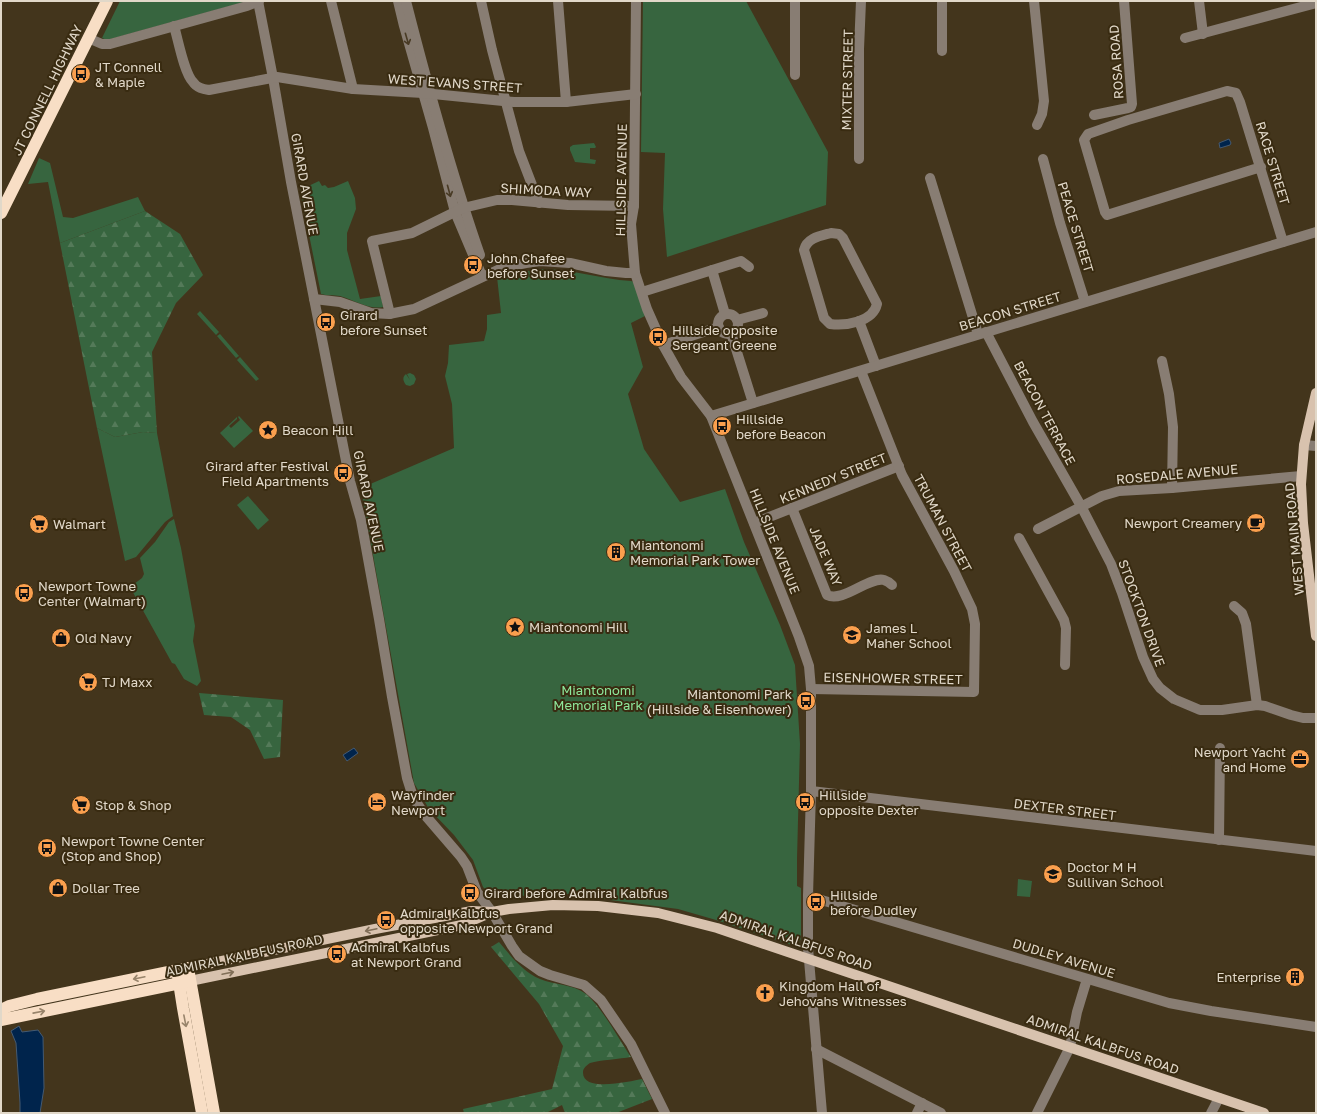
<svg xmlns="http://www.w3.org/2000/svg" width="1317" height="1114" viewBox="0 0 1317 1114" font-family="'Golos Text',sans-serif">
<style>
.green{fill:#37653f}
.forest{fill:url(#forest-firs)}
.water{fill:#00244c;stroke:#445a72}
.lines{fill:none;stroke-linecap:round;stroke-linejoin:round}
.minor{stroke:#887d73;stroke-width:10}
.major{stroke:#d8c2ae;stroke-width:10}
.highway{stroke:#f8dec5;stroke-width:12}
.oneway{stroke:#493b25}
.oneway2{stroke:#816f58}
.oneway3{stroke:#98846b}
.labels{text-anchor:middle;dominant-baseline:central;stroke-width:4;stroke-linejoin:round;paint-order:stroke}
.street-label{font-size:13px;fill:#e1d8c9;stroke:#392b11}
.poi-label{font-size:13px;fill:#e1d8c9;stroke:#392b11;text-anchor:start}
.park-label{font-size:13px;fill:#8ee89c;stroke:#392b11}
</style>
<defs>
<pattern id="forest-firs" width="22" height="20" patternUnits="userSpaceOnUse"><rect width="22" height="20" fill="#37653f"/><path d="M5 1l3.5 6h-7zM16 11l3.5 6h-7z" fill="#547a59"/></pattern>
</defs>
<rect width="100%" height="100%" fill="#43351c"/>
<g class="green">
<polygon points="120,1 248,1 107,40 102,38"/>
<polygon points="643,1 746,1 828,152 826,205 667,257 663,209 665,153 641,152"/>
<polygon points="594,143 596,147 595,148 590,148 590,159 596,160 595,164 575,162 570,150 570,147 573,145"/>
<polygon points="39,158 50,163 63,217 73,218 138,197 145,211 60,243 48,182 28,184"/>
<path d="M319,181l3,5 3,-1 3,3 6,-1 14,-6 7,17 1,11 -9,24v17l13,49 21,-3 2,11c-14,3 -29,-7 -43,-11 -6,-1 -13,0 -19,-2l-21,-104z"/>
<path d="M541,269c31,0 59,10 90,12l3,1 11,34 -14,7 12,44 -15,27 16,55 36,53 45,-13 19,53 36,83 15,40 5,79 -3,115v27l4,2v51l-3,4 -6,2 -76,-25 -38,-11 -68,-9 -24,-6h-35l-48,3 -11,-1 -9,-9 -10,-27 -19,-25 -25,-26 -15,-26 -53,-295 93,-40 -2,-44 -7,-28 3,-13 1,-18 35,-4 3,-12v-14l14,-2 -4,-36 12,-3z"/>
<polygon points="200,311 219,332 216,335 197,314"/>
<polygon points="220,334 239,356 236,358 217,336"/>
<polygon points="240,357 259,379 256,381 237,360"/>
<path d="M410,373l4,2 2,4 -2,5 -4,2 -4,-1c-3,-4 -4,-8 0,-11l4,6 -3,-6z"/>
<polygon points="239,416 253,431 234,448 220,433 237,417 237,419 229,426 231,428 240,420 238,417"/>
<polygon points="97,428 115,437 143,432 157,433 173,516 165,522 136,557 125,561"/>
<polygon points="248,496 269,520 258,530 237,505"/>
<polygon points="174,519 181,548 195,626 193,641 201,681 197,686 184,679 175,664 172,663 130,587 142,578 144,574 140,558 155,542 169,522"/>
<polygon points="1018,879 1032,881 1030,897 1017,896"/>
</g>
<g class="forest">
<polygon points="145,211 180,234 203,275 176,303 152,352 157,433 143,432 115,437 97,428 60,243"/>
<polygon points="199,693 283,700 280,757 264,759 250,730 231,717 204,715"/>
<path d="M499,942c12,14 23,29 41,37 14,6 33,5 46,15 17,15 32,44 45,63 -11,2 -31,3 -41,6 -3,2 -7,5 -7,9 -1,21 48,9 59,7l10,20 -36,14h-51l-3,-8 -16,8h-82l-1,-4 89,-20 11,-43 -24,-42 -48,-57z"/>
</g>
<g class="water">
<polygon points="1229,139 1231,143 1230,145 1220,148 1219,143"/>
<polygon points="354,748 358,753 347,761 343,755"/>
<polygon points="19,1026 22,1032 38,1030 43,1037 44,1088 40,1113 20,1113 20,1103 16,1043 11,1031"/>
</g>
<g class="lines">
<g class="minor">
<polyline points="258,1 273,78 291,182 350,481 361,520 379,619 392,697 407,778 413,797 424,814 461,857 467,866 477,892 492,912 512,946 519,956 540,971 550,975 584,985 601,1000 631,1044 665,1113"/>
<polyline points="331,1 353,89"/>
<polyline points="398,1 404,26 433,128 455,212 482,276"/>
<path d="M406,1c22,86 45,171 74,254"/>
<polyline points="481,1 492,50 519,151 539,203"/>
<polyline points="558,1 566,102"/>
<polyline points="636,1 634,206 631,224 635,273 647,309 663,345 681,377 711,416 799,637 809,666 811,689 811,791 808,896 808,948 822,1113"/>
<polyline points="795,1 795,75"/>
<polyline points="942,1 942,51"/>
<polyline points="1034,1 1044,101 1042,114 1037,125"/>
<polyline points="1199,1 1203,34"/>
<path d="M174,26c4,13 10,47 19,56 4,6 10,7 16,8l68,-13 76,12 70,4 91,9h52l70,-8"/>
<polyline points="88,38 102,44 110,44 247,6 259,1"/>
<polyline points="1185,38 1316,3"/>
<polyline points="1094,115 1128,108 1131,107 1132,104 1124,1"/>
<polyline points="859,159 859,49 861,1"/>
<polyline points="1043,159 1060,223 1085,302"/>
<polyline points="1261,167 1107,215 1105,212 1084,140 1088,134 1128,120 1227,91 1236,93 1240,102 1283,242"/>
<polyline points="930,178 978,334"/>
<path d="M831,233l8,1 4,4 34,66c-4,18 -31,22 -47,20l-6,-6 -20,-68c3,-12 16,-14 27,-17z"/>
<polyline points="712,270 725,314"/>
<polyline points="642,292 741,261 749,267"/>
<polyline points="314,299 340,302 371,313 389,314 414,309 502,268 526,263 540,261 570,263 606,271 626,273 635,273"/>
<polyline points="390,314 372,241 412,233 463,208 497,200 512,200 568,205 634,206"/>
<circle cx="728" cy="324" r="10"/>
<polyline points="737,320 763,313"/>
<polyline points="859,321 876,366"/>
<polyline points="986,332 1033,422 1081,506 1111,564 1122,593 1143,657 1153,679 1160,688 1174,699 1200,710 1222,710 1257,705 1265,706 1291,715 1303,718 1316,718"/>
<polyline points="731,333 753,403"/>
<polyline points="663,345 719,327"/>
<polyline points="1162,361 1169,394 1173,427 1172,488"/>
<polyline points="711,416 1316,232"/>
<polyline points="1304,445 1316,446"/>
<path d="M792,508l35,87c16,8 42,-19 57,-15 3,1 6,3 8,5"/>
<polyline points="754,523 899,466"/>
<polyline points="1038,529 1102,496 1119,491 1172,488 1301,476"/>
<polyline points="1019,538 1064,620 1066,628 1065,665"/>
<polyline points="1234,606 1242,613 1246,624 1257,705"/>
<polyline points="811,689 974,692 975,624 972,609 954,571 902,475 861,371"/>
<polyline points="811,791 1316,851"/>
<polyline points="1219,840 1220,748"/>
<polyline points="808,896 1169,1003 1211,1011 1316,1027"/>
<polyline points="816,1049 941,1113"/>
<polyline points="917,1113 922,1103"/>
<polyline points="1037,1113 1070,1047 1077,1012 1087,979"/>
<polyline points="1211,1113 1219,1098"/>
</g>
<g class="major">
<polyline points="1316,393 1304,445 1301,484 1303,523 1316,636"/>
<polyline points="188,968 375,929 472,911 492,912 509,909 553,905 598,906 658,913 717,928 1264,1113"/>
<polyline points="190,981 462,925 490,913"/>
</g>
<g class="highway">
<polyline points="1,213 107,1"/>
<polyline points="178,976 183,1008 202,1113"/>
<polyline points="1,1010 9,1006 37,999 188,968 214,1113"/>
<polyline points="1,1020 190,981"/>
</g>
</g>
<defs><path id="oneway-shaft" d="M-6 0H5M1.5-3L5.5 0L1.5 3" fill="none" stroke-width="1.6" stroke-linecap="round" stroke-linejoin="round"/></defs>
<g class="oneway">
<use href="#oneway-shaft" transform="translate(407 39) rotate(74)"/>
<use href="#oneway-shaft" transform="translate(449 191) rotate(75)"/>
</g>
<g class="oneway2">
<use href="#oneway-shaft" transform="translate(371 930) rotate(168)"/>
<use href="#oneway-shaft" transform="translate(228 973) rotate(-12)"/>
</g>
<g class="oneway3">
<use href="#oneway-shaft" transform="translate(139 978) rotate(168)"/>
<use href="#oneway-shaft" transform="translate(39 1012) rotate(-11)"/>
<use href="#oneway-shaft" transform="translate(185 1021) rotate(79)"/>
</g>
<defs>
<g id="bus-disc" transform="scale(1)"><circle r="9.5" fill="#fa9f4e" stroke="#392b11"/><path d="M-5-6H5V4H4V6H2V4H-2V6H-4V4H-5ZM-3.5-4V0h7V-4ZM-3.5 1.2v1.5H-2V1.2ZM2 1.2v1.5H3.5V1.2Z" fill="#111"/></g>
<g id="sight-disc" transform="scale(1)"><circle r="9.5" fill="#fa9f4e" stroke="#392b11"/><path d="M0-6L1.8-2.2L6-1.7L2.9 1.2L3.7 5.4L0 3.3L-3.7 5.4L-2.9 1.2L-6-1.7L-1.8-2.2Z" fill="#111"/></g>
<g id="cafe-disc" transform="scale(1)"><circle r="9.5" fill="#fa9f4e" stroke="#392b11"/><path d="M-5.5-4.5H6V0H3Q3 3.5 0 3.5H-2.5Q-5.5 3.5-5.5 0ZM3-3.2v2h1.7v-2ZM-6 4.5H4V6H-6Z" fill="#111"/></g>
<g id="supermarket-disc" transform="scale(1)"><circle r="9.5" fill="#fa9f4e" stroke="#392b11"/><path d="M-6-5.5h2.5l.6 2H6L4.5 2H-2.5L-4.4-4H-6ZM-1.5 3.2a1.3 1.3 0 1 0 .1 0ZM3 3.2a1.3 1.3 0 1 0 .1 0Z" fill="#111"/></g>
<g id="building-disc" transform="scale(1)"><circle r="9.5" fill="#fa9f4e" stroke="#392b11"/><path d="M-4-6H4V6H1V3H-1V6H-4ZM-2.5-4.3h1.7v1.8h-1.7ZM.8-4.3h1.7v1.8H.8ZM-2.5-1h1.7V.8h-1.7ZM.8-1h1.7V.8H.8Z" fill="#111"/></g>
<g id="school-disc" transform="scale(1)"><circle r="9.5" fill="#fa9f4e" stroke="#392b11"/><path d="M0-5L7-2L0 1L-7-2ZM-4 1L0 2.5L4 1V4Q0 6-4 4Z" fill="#111"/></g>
<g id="shop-disc" transform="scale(1)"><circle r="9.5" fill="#fa9f4e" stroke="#392b11"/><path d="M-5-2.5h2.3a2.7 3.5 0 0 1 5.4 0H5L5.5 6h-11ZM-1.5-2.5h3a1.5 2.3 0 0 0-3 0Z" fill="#111"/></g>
<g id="office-disc" transform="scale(1)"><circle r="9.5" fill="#fa9f4e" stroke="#392b11"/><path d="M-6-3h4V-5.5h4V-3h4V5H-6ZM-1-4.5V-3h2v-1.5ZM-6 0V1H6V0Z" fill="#111"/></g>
<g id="hotel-disc" transform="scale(1)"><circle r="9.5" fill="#fa9f4e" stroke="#392b11"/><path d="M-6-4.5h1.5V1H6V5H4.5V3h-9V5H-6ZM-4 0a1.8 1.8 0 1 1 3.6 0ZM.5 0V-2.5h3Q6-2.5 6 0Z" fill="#111"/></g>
<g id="church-disc" transform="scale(1)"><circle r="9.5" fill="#fa9f4e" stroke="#392b11"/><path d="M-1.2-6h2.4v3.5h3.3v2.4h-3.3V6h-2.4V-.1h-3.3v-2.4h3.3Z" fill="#111"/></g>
</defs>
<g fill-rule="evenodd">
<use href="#bus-disc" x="81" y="74"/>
<use href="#bus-disc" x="473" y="265"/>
<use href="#bus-disc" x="326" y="322"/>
<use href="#bus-disc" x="658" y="337"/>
<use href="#bus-disc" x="722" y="426"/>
<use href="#sight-disc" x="268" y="430"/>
<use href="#bus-disc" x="343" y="473"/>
<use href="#cafe-disc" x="1256" y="523"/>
<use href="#supermarket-disc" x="39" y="524"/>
<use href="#building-disc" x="616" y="552"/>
<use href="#bus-disc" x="24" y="593"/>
<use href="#sight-disc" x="515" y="627"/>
<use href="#school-disc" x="852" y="635"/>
<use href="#shop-disc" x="61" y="638"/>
<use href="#supermarket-disc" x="88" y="682"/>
<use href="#bus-disc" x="806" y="701"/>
<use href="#office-disc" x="1300" y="759"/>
<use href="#hotel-disc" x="377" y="802"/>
<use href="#bus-disc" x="805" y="802"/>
<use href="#supermarket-disc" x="81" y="805"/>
<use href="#bus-disc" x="47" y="848"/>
<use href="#school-disc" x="1053" y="874"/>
<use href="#shop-disc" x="58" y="888"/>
<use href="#bus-disc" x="470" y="893"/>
<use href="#bus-disc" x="816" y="902"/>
<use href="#bus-disc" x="386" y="920"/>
<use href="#bus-disc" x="337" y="954"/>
<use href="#building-disc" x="1295" y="977"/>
<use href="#church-disc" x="765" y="993"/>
</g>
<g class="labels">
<g class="street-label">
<text transform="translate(1116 62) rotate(-94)">ROSA ROAD</text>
<text transform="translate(847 80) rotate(-89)">MIXTER STREET</text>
<text transform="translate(455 83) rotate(4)">WEST EVANS STREET</text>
<text transform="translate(47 90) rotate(-64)">JT CONNELL HIGHWAY</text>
<text transform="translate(1273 163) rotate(73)">RACE STREET</text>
<text transform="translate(621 180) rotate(-89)">HILLSIDE AVENUE</text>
<text transform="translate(305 184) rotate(80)">GIRARD AVENUE</text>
<text transform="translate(546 190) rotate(3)">SHIMODA WAY</text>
<text transform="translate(1076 227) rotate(73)">PEACE STREET</text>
<text transform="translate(1010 311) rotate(-17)">BEACON STREET</text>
<text transform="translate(1045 413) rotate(62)">BEACON TERRACE</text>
<text transform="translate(1177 474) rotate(-5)">ROSEDALE AVENUE</text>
<text transform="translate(833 478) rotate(-22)">KENNEDY STREET</text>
<text transform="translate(369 501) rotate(78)">GIRARD AVENUE</text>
<text transform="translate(943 523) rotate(62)">TRUMAN STREET</text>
<text transform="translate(1294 539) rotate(-95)">WEST MAIN ROAD</text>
<text transform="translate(775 541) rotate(68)">HILLSIDE AVENUE</text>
<text transform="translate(826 556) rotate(67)">JADE WAY</text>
<text transform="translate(1142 613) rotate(70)">STOCKTON DRIVE</text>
<text transform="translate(893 678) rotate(1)">EISENHOWER STREET</text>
<text transform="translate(1065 809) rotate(7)">DEXTER STREET</text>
<text transform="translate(796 940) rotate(19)">ADMIRAL KALBFUS ROAD</text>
<text transform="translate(244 955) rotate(-12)">ADMIRAL KALBFUS ROAD</text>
<text transform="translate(1064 958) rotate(17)">DUDLEY AVENUE</text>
<text transform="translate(1103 1044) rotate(19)">ADMIRAL KALBFUS ROAD</text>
</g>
<g class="poi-label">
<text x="95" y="67">JT Connell<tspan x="95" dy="15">&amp; Maple</tspan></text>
<text x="487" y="258">John Chafee<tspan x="487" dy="15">before Sunset</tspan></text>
<text x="340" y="315">Girard<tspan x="340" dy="15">before Sunset</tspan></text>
<text x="672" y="330">Hillside opposite<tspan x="672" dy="15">Sergeant Greene</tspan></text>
<text x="736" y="419">Hillside<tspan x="736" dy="15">before Beacon</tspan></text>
<text x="282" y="430">Beacon Hill</text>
<text x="329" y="466" text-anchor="end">Girard after Festival<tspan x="329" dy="15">Field Apartments</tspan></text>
<text x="1242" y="523" text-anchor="end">Newport Creamery</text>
<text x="53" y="524">Walmart</text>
<text x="630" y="545">Miantonomi<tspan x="630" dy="15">Memorial Park Tower</tspan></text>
<text x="38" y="586">Newport Towne<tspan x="38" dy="15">Center (Walmart)</tspan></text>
<text x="529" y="627">Miantonomi Hill</text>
<text x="866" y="628">James L<tspan x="866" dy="15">Maher School</tspan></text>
<text x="75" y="638">Old Navy</text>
<text x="102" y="682">TJ Maxx</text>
<text x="792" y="694" text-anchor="end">Miantonomi Park<tspan x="792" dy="15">(Hillside &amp; Eisenhower)</tspan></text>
<text x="1286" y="752" text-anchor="end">Newport Yacht<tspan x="1286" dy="15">and Home</tspan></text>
<text x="391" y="795">Wayfinder<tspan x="391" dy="15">Newport</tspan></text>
<text x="819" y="795">Hillside<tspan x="819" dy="15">opposite Dexter</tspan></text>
<text x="95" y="805">Stop &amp; Shop</text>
<text x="61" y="841">Newport Towne Center<tspan x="61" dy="15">(Stop and Shop)</tspan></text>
<text x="1067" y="867">Doctor M H<tspan x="1067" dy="15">Sullivan School</tspan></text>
<text x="72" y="888">Dollar Tree</text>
<text x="484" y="893">Girard before Admiral Kalbfus</text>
<text x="830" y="895">Hillside<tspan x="830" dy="15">before Dudley</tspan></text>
<text x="400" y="913">Admiral Kalbfus<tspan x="400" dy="15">opposite Newport Grand</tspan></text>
<text x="351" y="947">Admiral Kalbfus<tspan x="351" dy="15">at Newport Grand</tspan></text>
<text x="1281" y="977" text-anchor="end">Enterprise</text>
<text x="779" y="986">Kingdom Hall of<tspan x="779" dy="15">Jehovahs Witnesses</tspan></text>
</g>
<g class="park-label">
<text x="598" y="690">Miantonomi<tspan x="598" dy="15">Memorial Park</tspan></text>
</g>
</g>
<rect width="1317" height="1114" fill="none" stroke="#e1d8c9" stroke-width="4"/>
</svg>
